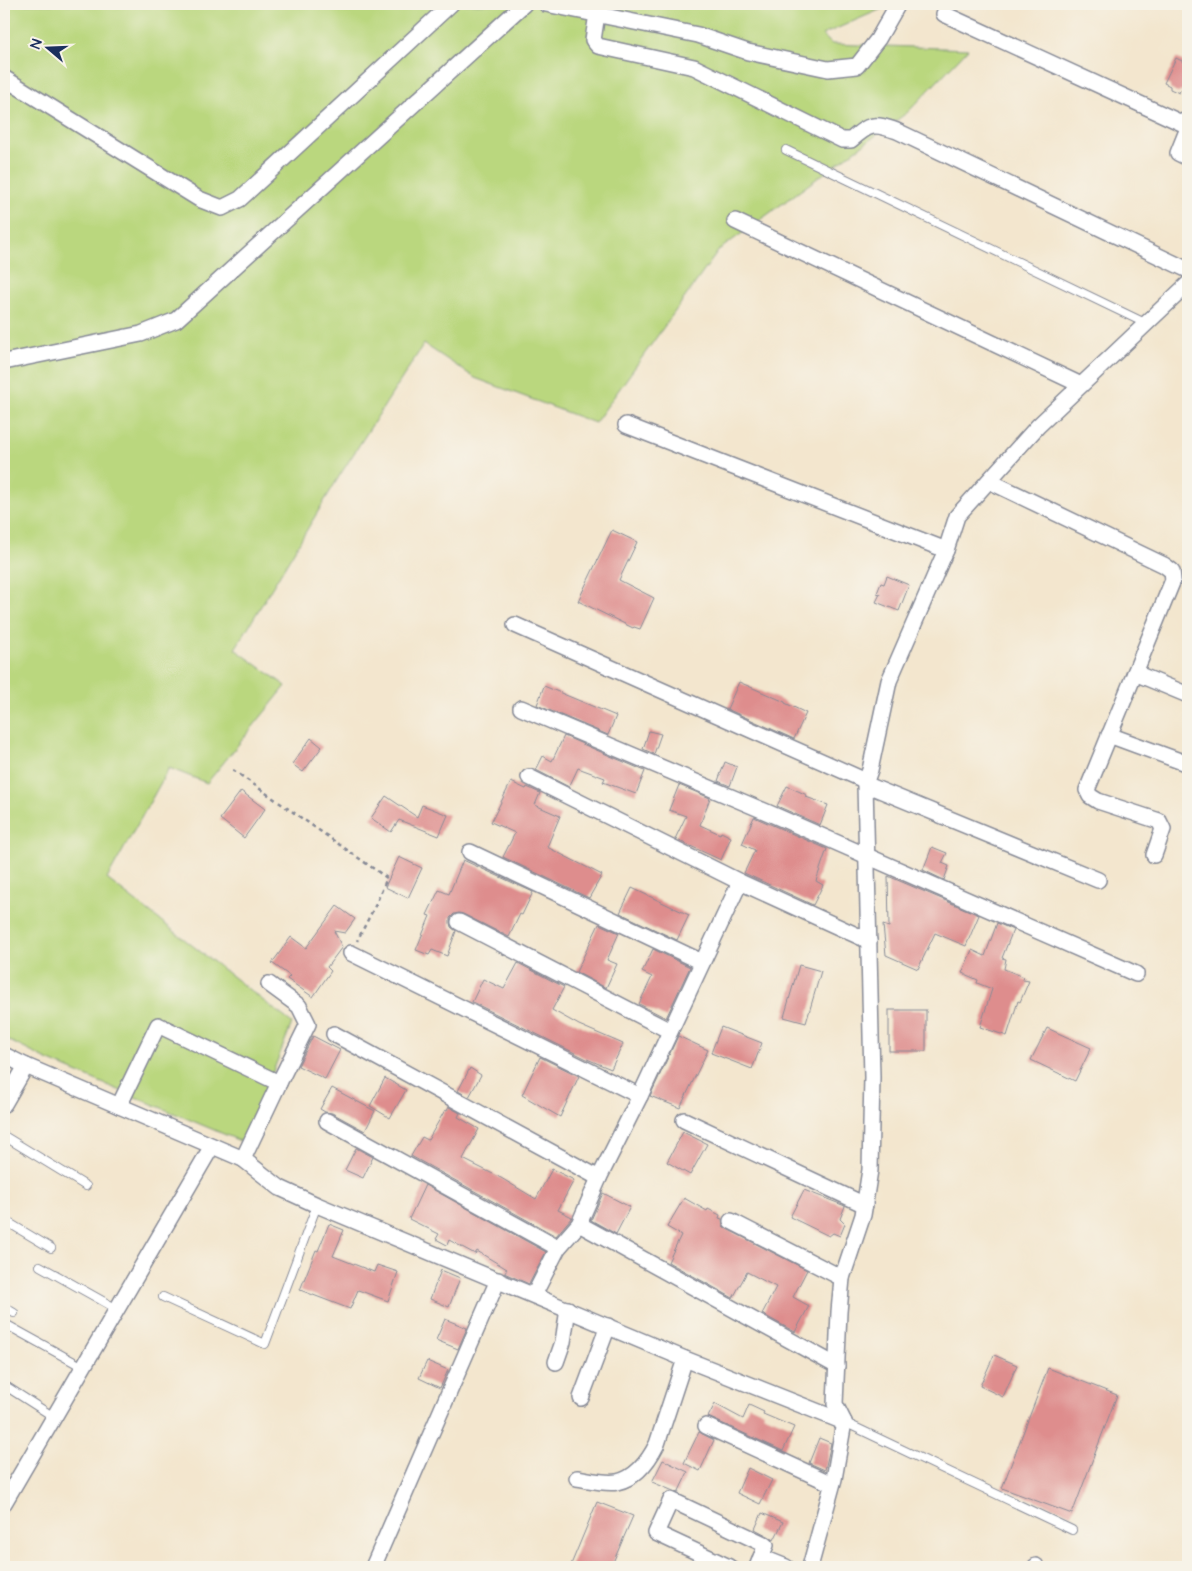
<svg xmlns="http://www.w3.org/2000/svg" width="1192" height="1571" viewBox="0 0 1192 1571" font-family="'Architects Daughter',sans-serif">
<style>
.green{fill:#bad77e;stroke:#6a836e}
.building{fill:#de8d8d}
.lines{fill:none;stroke-linecap:round;stroke-linejoin:round}
.lane-casing{stroke:#878a96;stroke-width:10}
.street-casing{stroke:#878a96;stroke-width:18}
.path{stroke:#878a96;stroke-width:2.5;stroke-dasharray:4 4;stroke-linecap:butt}
.lane{stroke:#fff;stroke-width:8}
.street{stroke:#fff;stroke-width:15}
</style>
<rect width="100%" height="100%" fill="#f7f3e8"/>
<filter id="ink" filterUnits="userSpaceOnUse"><feTurbulence type="fractalNoise" baseFrequency=".02" numOctaves="2"/><feDisplacementMap in="SourceGraphic" scale="10" xChannelSelector="R" yChannelSelector="G"/><feConvolveMatrix kernelMatrix="1 2 1 2 8 2 1 2 1" color-interpolation-filters="sRGB"/></filter>
<filter id="wash" filterUnits="userSpaceOnUse"><feTurbulence type="fractalNoise" baseFrequency=".0096" numOctaves="4" result="noise"/><feDisplacementMap in="SourceGraphic" scale="20" xChannelSelector="R" yChannelSelector="G"/><feGaussianBlur stdDeviation="1.12" result="paint"/><feColorMatrix in="noise" values="0 0 0 0 0 0 0 0 0 0 0 0 0 0 0 0 0 1.4 0 .05"/><feComposite in="paint" operator="in"/></filter>
<g filter="url(#wash)">
<rect width="100%" height="100%" fill="#f3e6ce"/>
<polygon class="green" points="4,4 893,4 822,35 832,44 968,49 908,112 719,250 595,423 475,378 424,344 340,475 235,649 286,686 207,783 169,768 107,879 292,1023 245,1143 45,1059 4,1038"/>
<g id="blocks">
<g class="building">
<polygon points="1176,58 1188,64 1188,94 1180,90 1179,93 1170,89 1170,86 1164,83"/>
<polygon points="612,530 637,542 619,580 654,598 640,629 634,627 633,628 578,601"/>
<polygon points="887,576 909,585 899,611 876,602 880,594 877,593 881,583 884,584"/>
<polygon points="739,682 785,702 785,703 806,713 794,739 727,709"/>
<polygon points="544,686 616,716 608,735 537,705"/>
<polygon points="649,731 661,734 654,754 643,749"/>
<polygon points="564,736 645,771 636,794 603,782 605,778 578,768 569,787 536,770 543,756 552,761"/>
<polygon points="311,738 322,747 303,772 292,764"/>
<polygon points="725,762 737,767 730,786 718,781"/>
<polygon points="511,782 526,789 527,787 540,793 535,805 560,816 547,847 602,875 589,898 503,857 515,833 491,822"/>
<polygon points="679,785 710,798 700,825 720,834 721,832 731,837 721,860 675,839 686,816 669,810"/>
<polygon points="787,786 807,795 806,797 828,805 820,825 777,806"/>
<polygon points="241,791 265,809 244,838 220,819"/>
<polygon points="386,796 417,817 422,805 448,815 439,836 399,820 391,832 371,818"/>
<polygon points="754,817 827,849 816,881 823,885 813,905 744,873 755,850 742,844"/>
<polygon points="932,847 947,853 942,863 949,866 944,880 923,870"/>
<polygon points="399,857 422,868 408,898 385,887"/>
<polygon points="463,860 533,892 522,915 520,914 509,937 463,914 459,913 454,914 450,918 450,923 451,927 456,931 447,956 432,950 429,955 416,950 430,916 427,915 439,890 449,894"/>
<polygon points="888,876 979,915 966,946 935,933 918,969 886,955 883,925 889,927"/>
<polygon points="632,888 689,915 677,940 620,913"/>
<polygon points="337,906 355,919 345,933 334,931 342,947 327,967 331,971 313,997 287,979 290,976 272,963 291,937 306,948"/>
<polygon points="997,923 1013,930 1002,958 1006,959 1004,969 1024,977 1023,980 1029,981 1020,1002 1018,1001 1007,1036 980,1027 992,989 977,983 978,980 962,973 972,950 985,956"/>
<polygon points="599,924 619,933 607,960 617,964 606,988 576,972"/>
<polygon points="653,949 690,967 666,1018 639,1004 652,977 642,972"/>
<polygon points="518,963 564,987 552,1010 579,1025 623,1044 611,1069 587,1059 472,1002 483,979 504,989"/>
<polygon points="799,965 821,971 806,1023 784,1017"/>
<rect x="889" y="1010" width="37" height="41"/>
<polygon points="721,1027 762,1043 752,1069 711,1053"/>
<polygon points="1047,1028 1091,1048 1075,1081 1031,1060"/>
<polygon points="313,1036 340,1050 325,1079 298,1066"/>
<polygon points="678,1036 708,1050 680,1108 650,1096"/>
<polygon points="540,1057 579,1076 560,1117 522,1095"/>
<polygon points="470,1068 481,1075 469,1097 458,1091"/>
<polygon points="385,1078 406,1090 390,1118 370,1106"/>
<polygon points="332,1088 375,1111 365,1131 332,1113 325,1112 320,1109"/>
<polygon points="449,1107 460,1113 458,1117 479,1129 463,1159 501,1178 536,1199 552,1169 574,1180 558,1210 572,1217 556,1236 411,1156 422,1137 428,1140 445,1110 447,1111"/>
<polygon points="683,1132 707,1144 690,1175 667,1162"/>
<polygon points="356,1148 373,1157 363,1178 345,1170"/>
<polygon points="425,1185 546,1252 529,1284 504,1273 507,1269 477,1251 475,1254 449,1240 447,1245 436,1239 439,1234 409,1219"/>
<polygon points="804,1190 845,1206 840,1219 845,1224 840,1236 833,1233 829,1236 790,1217"/>
<polygon points="603,1193 630,1207 616,1234 591,1220"/>
<polygon points="684,1198 707,1211 708,1209 720,1215 719,1218 722,1219 723,1226 727,1229 807,1270 793,1297 809,1306 795,1332 762,1314 776,1287 747,1272 733,1298 668,1262 681,1235 667,1227"/>
<polygon points="329,1224 344,1230 333,1256 374,1272 377,1265 398,1272 388,1301 358,1290 350,1309 300,1290 316,1250 318,1251"/>
<polygon points="441,1270 460,1278 449,1307 430,1299"/>
<polygon points="445,1319 467,1328 458,1349 436,1340"/>
<polygon points="994,1355 1017,1365 1003,1397 980,1386"/>
<polygon points="427,1361 448,1370 440,1388 419,1378"/>
<polygon points="1048,1368 1117,1395 1072,1514 1002,1488"/>
<polygon points="715,1404 743,1419 749,1405 764,1412 763,1414 794,1427 783,1451 708,1417"/>
<polygon points="699,1432 714,1440 700,1471 684,1463"/>
<polygon points="819,1438 831,1443 825,1470 809,1463"/>
<polygon points="663,1460 688,1472 678,1493 652,1482"/>
<polygon points="748,1468 772,1480 760,1504 737,1493"/>
<polygon points="597,1502 633,1516 611,1567 570,1567"/>
<polygon points="762,1513 783,1522 774,1540 770,1537 755,1529"/>
</g>
</g>
</g>
<g filter="url(#ink)">
<use href="#blocks" fill-opacity="0" stroke="#878a96" stroke-width="1"/>
<g class="lines">
<g class="lane-casing">
<g id="lane">
<polyline points="786,150 1145,323"/>
<polyline points="4,1136 86,1186"/>
<polyline points="4,1220 51,1248"/>
<polyline points="40,1266 117,1309"/>
<polyline points="163,1297 265,1344 317,1205"/>
<polyline points="4,1307 14,1313"/>
<polyline points="7,1325 83,1367"/>
<polyline points="4,1385 54,1417"/>
<polyline points="844,1422 1072,1530"/>
</g>
</g>
<g class="street-casing">
<g id="street">
<polyline points="546,4 698,35 748,52 828,69 857,66 878,39 898,4"/>
<path d="M597,14l-4,26 5,6 96,21 148,73h9c19,-17 23,-17 46,-9l291,139"/>
<polyline points="944,14 1188,126"/>
<polyline points="4,78 199,199 222,208 240,199 451,4"/>
<polyline points="1188,128 1178,153 1188,158"/>
<polyline points="735,221 1081,385"/>
<polyline points="4,362 141,334 176,320 524,4"/>
<polyline points="626,425 946,550"/>
<polyline points="989,481 1164,565 1172,571 1173,580 1087,790 1090,796 1098,801 1159,821 1163,829 1154,855"/>
<polyline points="515,625 866,781"/>
<polyline points="1135,673 1188,695"/>
<polyline points="521,708 769,813 1136,974"/>
<polyline points="1109,735 1188,764"/>
<polyline points="529,777 740,882 869,941"/>
<polyline points="865,784 1098,880"/>
<polyline points="470,852 702,962"/>
<polyline points="459,922 670,1031"/>
<polyline points="351,953 640,1096"/>
<polyline points="334,1034 599,1178"/>
<polyline points="4,1055 26,1066 243,1159 280,1188 317,1205 685,1359 844,1422"/>
<polyline points="4,1104 26,1066"/>
<polyline points="119,1106 158,1025 279,1083 308,1024 299,1006 269,984"/>
<polyline points="684,1120 865,1205"/>
<polyline points="327,1121 558,1248"/>
<polyline points="243,1159 279,1083"/>
<polyline points="731,1221 842,1278"/>
<polyline points="579,1224 837,1366"/>
<polyline points="534,1295 558,1248 579,1224 599,1178 640,1096 740,882"/>
<polyline points="556,1362 563,1342 568,1309"/>
<polyline points="581,1398 608,1326"/>
<polyline points="706,1426 832,1484"/>
<path d="M577,1478c13,2 28,6 40,4 19,-4 32,-22 40,-38l28,-85"/>
<polyline points="4,1503 212,1146"/>
<polyline points="761,1557 786,1567"/>
<polyline points="373,1567 498,1280"/>
<polyline points="729,1567 656,1533 671,1500 766,1545 757,1567"/>
<polyline points="810,1567 834,1479 844,1422 835,1404 839,1312 842,1278 863,1215 870,1170 872,1077 865,784 870,770 889,681 946,550 957,516 1038,426 1188,284"/>
<polyline points="1035,1567 1036,1566"/>
</g>
</g>
<polyline class="path" points="233,770 387,878 376,904 357,941"/>
<use href="#lane" class="lane"/>
<use href="#street" class="street"/>
</g>
</g>
<rect width="1192" height="1571" fill="none" stroke="#f7f3e8" stroke-width="20"/>
<g transform="translate(48 48) rotate(289)" stroke="#f7f3e8" stroke-width="4" paint-order="stroke">
<path d="M0-4L9 19L0 12L-9 19Z" fill="#1b2f5e"/>
<text y="-8" font-size="14" font-weight="bold" text-anchor="middle" fill="#1b2f5e">N</text>
</g>
</svg>
